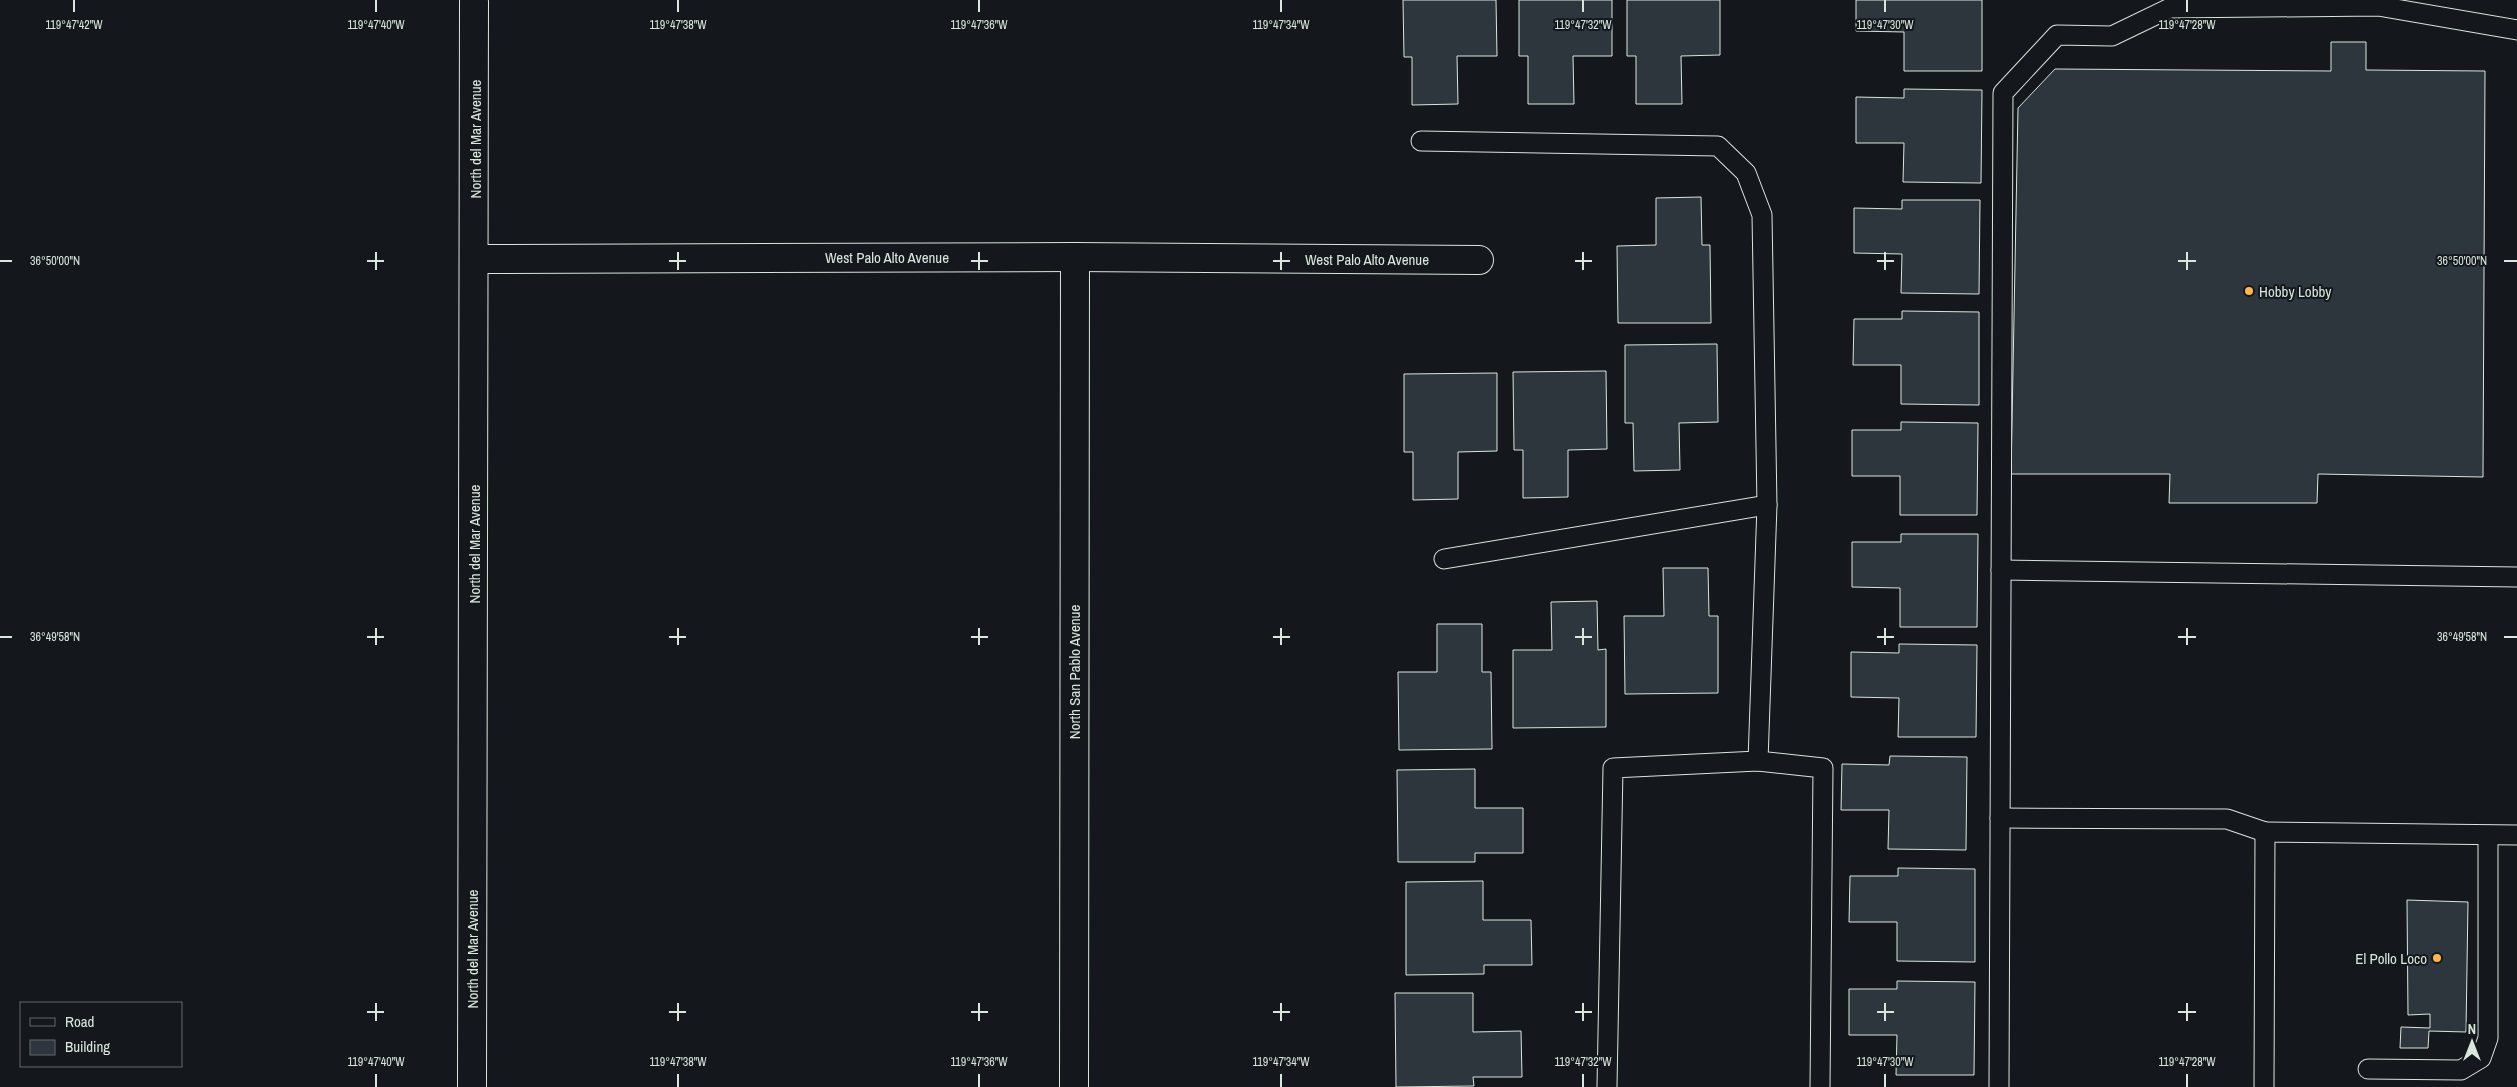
<svg xmlns="http://www.w3.org/2000/svg" width="2517" height="1087" viewBox="0 0 2517 1087" font-family="'Archivo Narrow',sans-serif">
<style>
.building{fill:#2c363c;stroke:#d8e6dc}
.lines{fill:none;stroke-linecap:round;stroke-linejoin:round}
.service-casing{stroke:#d8e6dc;stroke-width:21}
.minor-casing{stroke:#d8e6dc;stroke-width:30}
.service{stroke:#14181c;stroke-width:19}
.minor{stroke:#14181c;stroke-width:28}
.ticks{fill:none;stroke:#d8e6dc;stroke-width:2}
.poi-dot{fill:#ffb74d;stroke:#14181c;stroke-width:2}
.labels{text-anchor:middle;dominant-baseline:central;stroke-width:4;stroke-linejoin:round;paint-order:stroke}
.street-label{font-size:15px;fill:#d8e6dc;stroke:#14181c}
.poi-label{font-size:15px;fill:#d8e6dc;stroke:#14181c;text-anchor:start}
.ticks-label{font-size:12px;text-anchor:middle;fill:#d8e6dc;stroke:#14181c;stroke-width:4;stroke-linejoin:round;paint-order:stroke}
</style>
<rect width="100%" height="100%" fill="#14181c"/>
<g class="building">
<polygon points="1403,0 1496,0 1497,56 1457,56 1458,104 1412,105 1412,57 1404,57"/>
<polygon points="1519,0 1612,0 1612,56 1573,56 1574,104 1528,104 1528,56 1519,56"/>
<polygon points="1627,0 1720,0 1720,55 1681,56 1682,104 1636,104 1636,56 1627,56"/>
<polygon points="1856,0 1982,0 1982,71 1904,71 1904,32 1856,31"/>
<polygon points="2331,42 2366,42 2366,70 2485,71 2483,477 2318,474 2317,503 2169,503 2170,474 2011,474 2018,108 2055,69 2331,71"/>
<polygon points="1904,89 1982,90 1981,183 1903,182 1904,143 1856,143 1856,97 1904,98"/>
<polygon points="1701,197 1702,245 1710,245 1711,323 1618,323 1617,246 1656,245 1656,198"/>
<polygon points="1902,200 1980,200 1979,294 1901,293 1902,254 1854,253 1854,208 1902,209"/>
<polygon points="1902,311 1979,312 1979,405 1901,404 1901,365 1853,365 1854,319 1902,319"/>
<polygon points="1717,344 1718,422 1679,423 1680,470 1634,471 1633,423 1625,423 1625,345"/>
<polygon points="1606,371 1607,449 1568,450 1568,497 1523,498 1523,450 1514,450 1513,372"/>
<polygon points="1497,373 1497,451 1458,452 1458,499 1413,500 1413,452 1404,452 1404,374"/>
<polygon points="1901,422 1978,423 1977,515 1900,515 1900,476 1852,476 1852,430 1901,430"/>
<polygon points="1901,534 1978,534 1977,627 1900,627 1900,588 1852,587 1852,542 1901,542"/>
<polygon points="1663,568 1708,568 1709,616 1718,616 1718,693 1625,694 1624,616 1664,616"/>
<polygon points="1597,601 1598,650 1606,649 1606,727 1513,728 1513,650 1552,650 1551,602"/>
<polygon points="1437,624 1482,624 1482,672 1491,672 1492,749 1399,750 1398,672 1437,672"/>
<polygon points="1899,644 1977,645 1976,737 1898,737 1899,698 1851,697 1851,652 1899,653"/>
<polygon points="1890,756 1967,757 1966,850 1888,849 1889,810 1841,810 1842,764 1889,765"/>
<polygon points="1475,769 1475,808 1523,808 1523,853 1475,853 1475,862 1398,862 1397,770"/>
<polygon points="1898,868 1975,869 1975,962 1897,961 1897,922 1849,922 1850,876 1898,876"/>
<polygon points="1483,881 1483,920 1531,920 1532,965 1484,965 1484,974 1406,975 1406,882"/>
<polygon points="2407,900 2468,902 2466,1032 2429,1031 2428,1048 2400,1048 2401,1027 2430,1028 2430,1014 2408,1015"/>
<polygon points="1897,981 1975,982 1974,1075 1896,1075 1897,1035 1849,1035 1849,989 1897,989"/>
<polygon points="1395,993 1473,993 1473,1032 1521,1031 1522,1077 1473,1077 1474,1086 1396,1087"/>
</g>
<g class="lines">
<g class="service-casing">
<g id="service">
<polyline points="1421,141 1718,146 1746,173 1762,215 1767,505 1758,761"/>
<polyline points="1444,559 1767,505"/>
<polyline points="2001,570 2517,577"/>
<polyline points="2000,818 2227,819 2265,832"/>
<polyline points="2368,1069 2461,1070 2481,1058 2488,1038 2488,835"/>
<polyline points="1607,1087 1613,768 1758,761 1823,768 1820,1087"/>
<polyline points="1999,1087 2003,93 2057,35 2112,36 2170,8 2378,6 2517,30"/>
<polyline points="2264,1087 2265,832 2517,835"/>
</g>
</g>
<g class="minor-casing">
<g id="minor">
<polyline points="475,259 1075,257 1479,260"/>
<polyline points="472,1087 474,2"/>
<polyline points="1074,1087 1075,257"/>
</g>
</g>
<use href="#service" class="service"/>
<use href="#minor" class="minor"/>
</g>
<path class="ticks" d="M74,0v12M376,0v12M678,0v12M979,0v12M1281,0v12M1583,0v12M1885,0v12M2187,0v12M376,252v18M678,252v18M979,252v18M1281,252v18M1583,252v18M1885,252v18M2187,252v18M0,261h12M367,261h17M669,261h17M971,261h17M1273,261h17M1575,261h17M1877,261h17M2178,261h18M2504,261h13M376,628v17M678,628v17M979,628v17M1281,628v17M1583,628v17M1885,628v17M2187,628v17M0,637h12M367,637h17M669,637h17M971,637h17M1273,637h17M1575,637h17M1877,637h17M2178,637h18M2504,637h13M376,1003v18M678,1003v18M979,1003v18M1281,1003v18M1583,1003v18M1885,1003v18M2187,1003v18M367,1012h17M669,1012h17M971,1012h17M1273,1012h17M1575,1012h17M1877,1012h17M2178,1012h18M376,1074v13M678,1074v13M979,1074v13M1281,1074v13M1583,1074v13M1885,1074v13M2187,1074v13"/>
<g class="poi-dot">
<circle cx="2249" cy="291" r="5"/>
<circle cx="2437" cy="958" r="5"/>
</g>
<g class="labels">
<g class="street-label">
<text transform="translate(475 139) rotate(-90)">North del Mar Avenue</text>
<text x="887" y="257">West Palo Alto Avenue</text>
<text x="1367" y="259">West Palo Alto Avenue</text>
<text transform="translate(474 544) rotate(-90)">North del Mar Avenue</text>
<text transform="translate(1074 672) rotate(-90)">North San Pablo Avenue</text>
<text transform="translate(472 949) rotate(-90)">North del Mar Avenue</text>
</g>
<g class="poi-label">
<text x="2259" y="291">Hobby Lobby</text>
<text x="2427" y="958" text-anchor="end">El Pollo Loco</text>
</g>
</g>
<g class="ticks-label">
<text x="74" y="29">119°47'42"W</text>
<text x="376" y="29">119°47'40"W</text>
<text x="678" y="29">119°47'38"W</text>
<text x="979" y="29">119°47'36"W</text>
<text x="1281" y="29">119°47'34"W</text>
<text x="1583" y="29">119°47'32"W</text>
<text x="1885" y="29">119°47'30"W</text>
<text x="2187" y="29">119°47'28"W</text>
<text x="55" y="265">36°50'00"N</text>
<text x="2462" y="265">36°50'00"N</text>
<text x="55" y="641">36°49'58"N</text>
<text x="2462" y="641">36°49'58"N</text>
<text x="376" y="1066">119°47'40"W</text>
<text x="678" y="1066">119°47'38"W</text>
<text x="979" y="1066">119°47'36"W</text>
<text x="1281" y="1066">119°47'34"W</text>
<text x="1583" y="1066">119°47'32"W</text>
<text x="1885" y="1066">119°47'30"W</text>
<text x="2187" y="1066">119°47'28"W</text>
</g>
<rect x="20" y="1002" width="162" height="65" fill="#14181c" stroke="#626a69"/>
<rect x="30" y="1018" width="25" height="8" fill="#14181c" stroke="#626a69"/>
<text x="65" y="1027" font-size="15" fill="#d8e6dc">Road</text>
<rect x="30" y="1040" width="25" height="15" fill="#2c363c" stroke="#626a69"/>
<text x="65" y="1052" font-size="15" fill="#d8e6dc">Building</text>
<g transform="translate(2472 1042)" stroke="#14181c" stroke-width="4" paint-order="stroke">
<path d="M0-4L9 19L0 12L-9 19Z" fill="#d8e6dc"/>
<text y="-8" font-size="14" font-weight="bold" text-anchor="middle" fill="#d8e6dc">N</text>
</g>
</svg>
